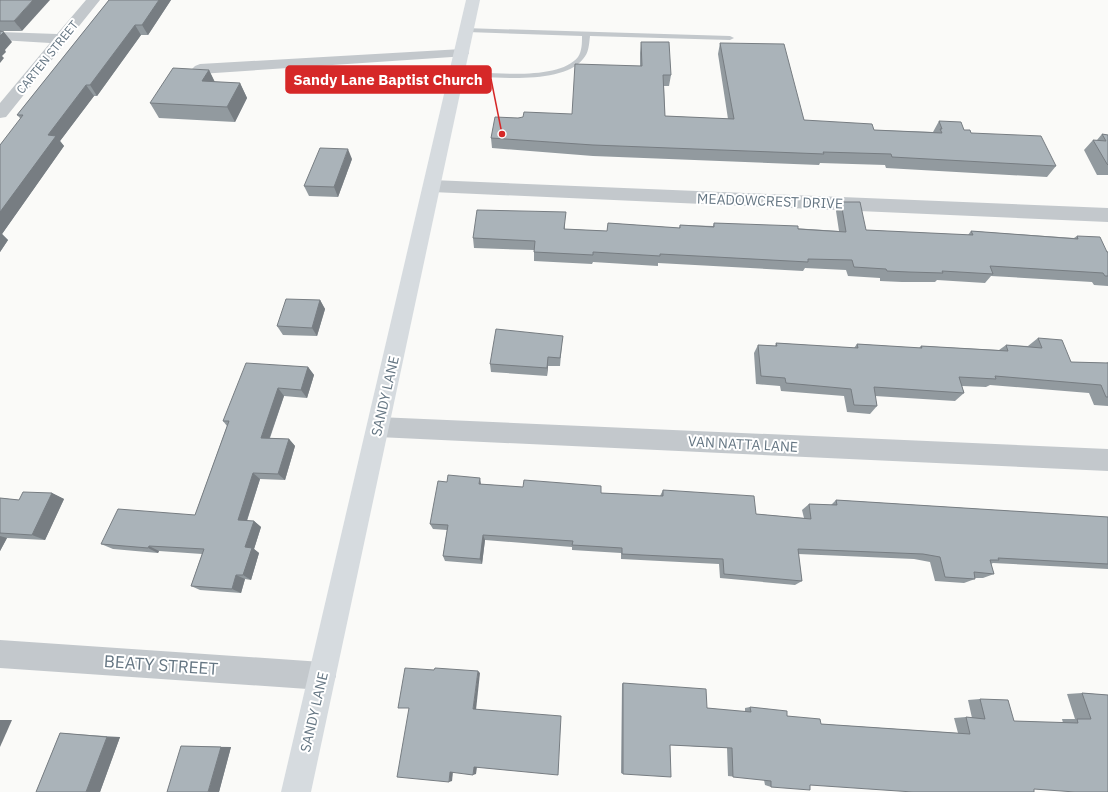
<svg xmlns="http://www.w3.org/2000/svg" width="1108" height="792" viewBox="0 0 1108 792" font-family="'IBM Plex Sans',sans-serif">
<style>
.lines{fill:none;stroke-linecap:round;stroke-linejoin:round}
.lane{fill:#c3c8cc;fill-rule:evenodd}
.street{fill:#c3c8cc;fill-rule:evenodd}
.secondary{fill:#d6dbdf;fill-rule:evenodd}
.wall{fill:#929a9f}
.shaded-wall{fill:#777d82}
.building{fill:#aab3b9;stroke:#777d82}
.labels{text-anchor:middle;dominant-baseline:central;stroke-width:4;stroke-linejoin:round;paint-order:stroke}
.far-street-label{font-size:12px;fill:#657683;stroke:#fff}
.street-label{font-size:14px;fill:#657683;stroke:#fff}
.near-street-label{font-size:17px;fill:#657683;stroke:#fff}
.leader{fill:none;stroke:#d62828;stroke-width:1.5}
.callout-dot{fill:#d62828;stroke:#fff;stroke-width:1.5}
.callout{fill:#d62828;stroke:#d62828;stroke-width:1.5}
.callout-label{font-size:15px;text-anchor:middle;font-weight:bold;fill:#fff}
</style>
<rect width="100%" height="100%" fill="#fafaf8"/>
<g class="lines">
<path class="lane" d="M464,28l266,8 4,2 -4,2 -140,-4c-1,8 -1,17 -7,23 -21,27 -95,18 -126,16l-4,-2 4,-2c29,1 101,11 121,-14 4,-6 4,-14 4,-21l-115,-4 -4,-2z"/>
<g class="street">
<polygon points="86,0 100,0 6,117 0,118 0,103 50,43 0,40 0,32 57,34"/>
<polygon points="462,49 467,50 469,53 467,56 200,74 195,72 192,69 195,66 200,64"/>
<polygon points="432,180 1108,208 1108,222 432,192 426,190 423,186 426,182"/>
<polygon points="378,417 1108,449 1108,471 378,437 370,434 367,427 370,420"/>
<polygon points="0,640 322,662 332,666 336,676 332,686 322,690 0,668"/>
</g>
<polygon class="secondary" points="466,0 480,0 311,792 281,792"/>
</g>
<g class="wall">
<polygon points="0,0 22,31 0,31"/>
<polygon points="109,0 171,0 148,35 141,35 97,96 94,96 60,141 64,146 2,234 8,240 0,252 0,145 21,119 17,115"/>
<polygon points="641,42 671,75 669,86 664,86 665,116 728,119 718,54 720,43 804,120 874,130 933,132 939,121 964,130 971,133 1056,166 1047,177 886,168 885,165 820,163 819,165 593,156 492,148 491,138 518,118 572,114 640,66 640,53"/>
<polygon points="209,70 215,82 240,83 247,98 235,122 159,118 150,103"/>
<polygon points="1102,134 1108,135 1108,175 1097,175 1084,150 1093,140 1097,140"/>
<polygon points="352,159 338,197 309,196 304,186"/>
<polygon points="841,202 866,230 968,235 971,231 1074,238 1077,236 1108,252 1108,286 1094,285 1092,282 991,276 985,283 937,280 935,282 902,282 880,281 880,278 848,276 846,270 805,268 803,271 658,263 658,266 593,262 592,264 534,261 534,250 474,248 473,238 565,222 565,229 607,231 608,223 679,228 680,225 713,226 714,223 839,231 836,211"/>
<polygon points="320,300 325,309 317,336 283,335 277,326"/>
<polygon points="1038,338 1071,362 1106,363 1108,362 1108,406 1094,405 1089,393 990,385 986,387 962,386 964,393 955,401 875,396 877,406 870,414 847,412 844,396 781,391 780,386 756,384 754,353 758,345 775,346 776,343 854,348 857,344 919,348 921,346 999,350 1006,345 1028,346"/>
<polygon points="562,344 560,366 548,366 547,376 491,372 490,364"/>
<polygon points="308,367 314,375 307,398 284,396 270,438 289,439 295,446 285,480 260,479 247,521 254,521 261,527 254,549 259,553 251,580 245,579 241,593 200,590 191,586 202,554 159,551 158,553 113,549 101,544 195,515 227,426 223,421"/>
<polygon points="447,482 481,484 601,493 660,496 663,490 756,514 804,518 802,510 809,504 831,505 836,500 1108,517 1108,569 993,563 991,564 994,574 983,578 975,578 975,579 964,583 935,581 930,562 914,559 798,554 802,581 795,585 720,578 719,564 621,559 621,553 572,550 572,547 485,540 482,564 445,561 443,556 447,530 433,529 430,524"/>
<polygon points="52,493 64,499 45,540 7,538 0,551 0,498 19,500"/>
<polygon points="623,683 707,708 745,712 745,708 750,707 821,724 958,733 954,718 966,717 972,718 968,700 980,699 1014,721 1063,723 1062,719 1075,719 1067,694 1082,693 1108,695 1108,792 1034,789 810,785 771,787 765,785 764,780 728,776 727,748 670,745 623,774 621,773 622,684"/>
<polygon points="60,733 74,734 120,737 100,792 36,792"/>
<polygon points="181,746 231,747 219,792"/>
</g>
<g class="shaded-wall">
<polygon points="33,0 50,0 22,31 14,21"/>
<polygon points="159,0 171,0 148,35 142,25"/>
<polygon points="135,25 141,35 97,96 90,85"/>
<polygon points="4,32 12,42 5,50 6,52 2,56 4,58 0,63 0,36"/>
<polygon points="209,70 216,85 202,81"/>
<polygon points="240,83 247,98 235,122 227,107"/>
<polygon points="86,85 94,96 60,141 64,146 2,234 8,240 0,252 0,212 48,135"/>
<polygon points="348,149 352,159 338,197 334,187"/>
<polygon points="320,300 325,309 317,336 312,328"/>
<polygon points="548,357 548,366 547,376 547,368"/>
<polygon points="308,367 314,375 307,398 301,390"/>
<polygon points="278,388 284,396 267,445 261,438"/>
<polygon points="289,439 295,446 285,480 278,474"/>
<polygon points="253,473 260,479 245,526 238,520"/>
<polygon points="480,478 481,484 479,484"/>
<polygon points="52,493 64,499 45,540 32,535"/>
<polygon points="254,521 261,527 254,549 259,553 251,580 243,575 245,547"/>
<polygon points="483,535 485,540 482,564 480,559"/>
<polygon points="0,536 7,538 0,551"/>
<polygon points="149,546 159,551 158,553 148,548"/>
<polygon points="236,575 245,579 241,593 232,589"/>
<polygon points="478,671 480,673 476,710 473,709"/>
<polygon points="0,720 12,720 0,747"/>
<polygon points="107,737 120,737 100,792 86,792"/>
<polygon points="221,747 231,747 219,792 208,792"/>
<polygon points="474,767 477,767 476,774 473,775"/>
<polygon points="450,772 453,772 452,781 449,782"/>
</g>
<g class="building">
<polygon points="0,0 33,0 14,21 0,21"/>
<polygon points="109,0 159,0 142,25 135,25 90,85 86,85 48,135 56,136 0,212 0,145 23,115 17,115"/>
<polygon points="0,31 4,32 0,36"/>
<polygon points="641,42 669,42 671,75 663,75 665,116 734,119 720,43 784,44 804,120 872,124 874,130 942,133 940,129 942,129 939,121 961,122 964,130 970,130 971,133 1041,136 1056,166 892,157 891,154 823,152 824,154 593,145 491,138 495,117 518,118 523,117 524,112 572,114 575,64 642,66"/>
<polygon points="173,68 209,70 202,81 240,83 227,107 150,103"/>
<polygon points="1102,134 1108,135 1108,165 1107,164 1093,140 1106,141"/>
<polygon points="320,148 348,149 334,187 304,186"/>
<polygon points="841,202 860,202 866,230 973,235 971,231 1078,239 1077,236 1100,237 1107,252 1108,252 1108,276 1105,276 1103,273 990,266 993,274 942,271 943,273 909,272 887,271 886,269 854,267 852,260 808,259 808,262 660,254 660,256 593,252 593,255 534,252 535,241 473,238 477,210 566,212 564,229 607,231 608,223 680,228 680,225 714,227 714,223 798,226 798,229 846,232"/>
<polygon points="286,299 320,300 312,328 277,326"/>
<polygon points="496,329 563,336 560,358 548,357 547,368 490,364"/>
<polygon points="1038,338 1062,340 1071,362 1108,363 1108,397 1106,397 1101,385 995,376 996,379 959,377 964,393 874,387 877,406 854,405 851,389 786,383 785,378 761,376 758,345 777,346 776,343 858,348 857,344 922,348 921,346 1008,351 1006,345 1042,348"/>
<polygon points="246,363 308,367 301,390 278,388 261,438 289,439 278,474 253,473 238,520 254,521 245,547 252,548 243,575 236,575 232,589 191,586 204,549 149,546 148,548 101,544 118,509 195,515 229,421 223,421"/>
<polygon points="448,475 480,478 479,484 523,487 524,480 601,486 601,493 663,496 663,490 754,496 756,514 811,519 809,504 837,505 836,500 1108,517 1108,564 998,558 999,560 990,560 994,574 974,572 975,579 945,577 940,557 923,554 798,549 802,581 724,574 723,559 622,554 622,548 572,545 573,541 483,535 480,559 443,556 448,525 430,524 438,481 447,482"/>
<polygon points="23,492 52,493 32,535 0,533 0,498 19,500"/>
<polygon points="405,668 434,670 435,668 478,671 473,709 561,716 558,775 474,767 473,775 450,772 449,782 397,777 409,708 398,708"/>
<polygon points="623,683 706,689 707,708 751,712 750,707 787,711 787,716 820,719 821,724 970,734 966,717 985,719 980,699 1008,700 1014,721 1078,723 1077,719 1091,719 1082,693 1108,695 1108,792 1075,792 1034,789 1034,792 913,792 810,785 810,790 771,787 771,781 733,777 732,748 670,745 671,777 623,774"/>
<polygon points="60,733 107,737 86,792 36,792"/>
<polygon points="181,746 221,747 208,792 167,792"/>
</g>
<g class="labels">
<g class="far-street-label">
<text transform="translate(47 57) rotate(-51)">CARTEN STREET</text>
</g>
<g class="street-label">
<text transform="translate(770 201) rotate(2)">MEADOWCREST DRIVE</text>
<text transform="translate(385 396) rotate(-77)">SANDY LANE</text>
<text transform="translate(743 444) rotate(3)">VAN NATTA LANE</text>
<text transform="translate(314 712) rotate(-77)">SANDY LANE</text>
</g>
<g class="near-street-label">
<text transform="translate(161 665) rotate(4)">BEATY STREET</text>
</g>
</g>
<path class="leader" d="M502 134L491 79"/>
<circle class="callout-dot" cx="502" cy="134" r="4"/>
<rect class="callout" x="286" y="66" width="205" height="27" rx="4"/>
<g class="callout-label">
<text x="388" y="85">Sandy Lane Baptist Church</text>
</g>
</svg>
